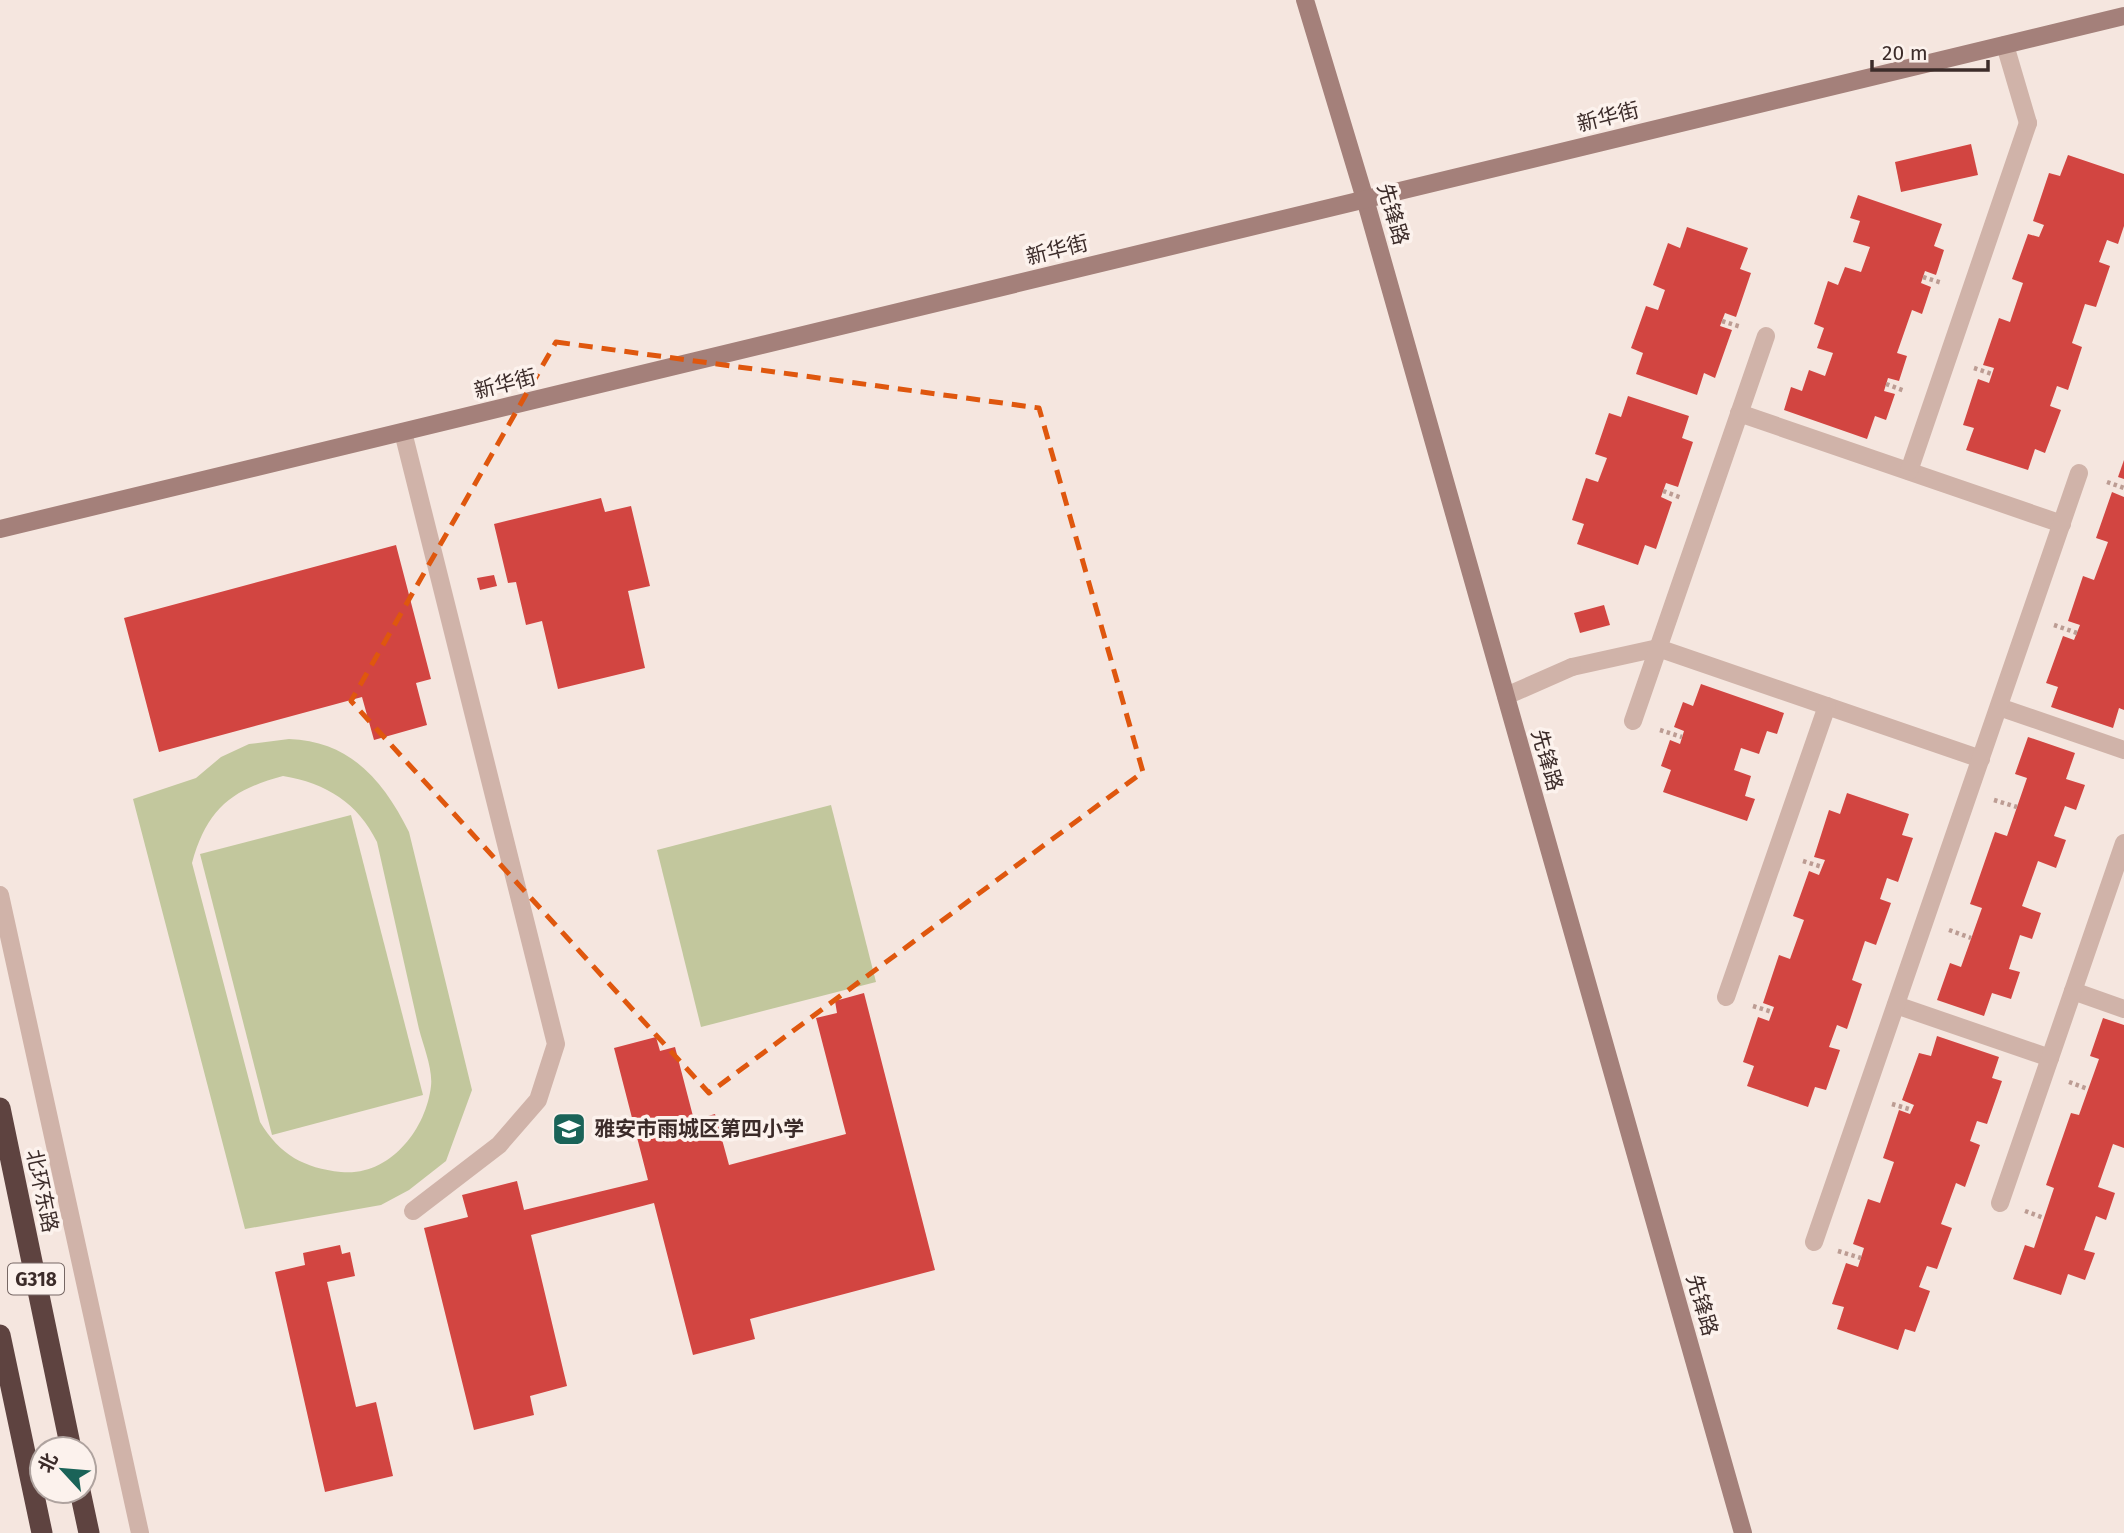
<svg xmlns="http://www.w3.org/2000/svg" width="2124" height="1533" viewBox="0 0 2124 1533" font-family="'Fira Sans','Noto Sans SC',sans-serif">
<style>
.pitch{fill:#c2c79d;fill-rule:evenodd}
.building{fill:#d24541}
.lines{fill:none;stroke-linecap:round;stroke-linejoin:round}
.path{stroke:#bc9c93;stroke-width:4.5;stroke-dasharray:3.5 3.5;stroke-linecap:butt}
.lane{stroke:#d0b3a9;stroke-width:18}
.street{stroke:#d0b3a9;stroke-width:18}
.secondary{stroke:#a4807a;stroke-width:18}
.highway{stroke:#5e4340;stroke-width:21}
.marked{fill:none;stroke:#df570e;stroke-width:5;stroke-dasharray:14 9;stroke-linejoin:round}
.labels{text-anchor:middle;dominant-baseline:central;stroke-width:7;stroke-linejoin:round;paint-order:stroke}
.shield{fill:#fcf2ed;stroke:#766764;stroke-width:2}
.shield-label{font-size:19px;font-weight:bold;fill:#3c2c2a}
.street-label{font-size:21px;fill:#3c2c2a;stroke:#fcf2ed}
.poi-label{font-size:21px;font-weight:bold;fill:#3c2c2a;stroke:#fcf2ed;text-anchor:start}
</style>
<rect width="100%" height="100%" fill="#f5e6df"/>
<g class="pitch">
<path d="M289,739c61,2 94,41 120,93l63,258 -26,71 -37,29 -28,15 -136,24 -112,-430 63,-21 25,-21 28,-13zM283,776c43,7 75,27 94,66 14,62 28,125 42,187 4,16 14,40 12,57 -5,44 -42,91 -90,86 -37,-4 -61,-17 -81,-50l-68,-259c15,-54 39,-73 91,-87z"/>
<polygon points="831,805 876,982 701,1027 657,850"/>
<polygon points="351,815 423,1095 272,1135 200,854"/>
</g>
<g class="building">
<polygon points="1971,144 1978,175 1901,192 1895,162"/>
<polygon points="2068,155 2124,174 2124,226 2118,244 2107,240 2099,262 2110,266 2096,307 2085,304 2072,343 2082,347 2068,390 2057,386 2050,406 2061,410 2045,453 2035,449 2028,470 1966,450 1974,428 1963,425 1978,379 1989,383 1994,368 1983,365 1999,318 2010,322 2023,283 2012,279 2028,234 2039,237 2044,225 2033,221 2049,173 2060,176"/>
<polygon points="1858,195 1942,224 1934,246 1944,250 1936,275 1925,271 1921,283 1931,287 1922,314 1912,310 1897,353 1907,356 1899,381 1888,378 1884,391 1895,394 1886,420 1875,416 1867,439 1784,410 1791,387 1802,391 1809,370 1825,376 1833,353 1817,348 1824,328 1814,324 1828,281 1838,285 1845,267 1861,272 1870,247 1853,242 1860,221 1850,218"/>
<polygon points="1687,227 1748,248 1740,269 1751,273 1736,317 1725,313 1720,326 1732,330 1715,378 1704,373 1697,395 1636,374 1643,353 1631,348 1646,306 1658,310 1665,290 1653,285 1668,243 1680,248"/>
<polygon points="1628,396 1689,416 1682,438 1693,442 1678,487 1666,483 1661,497 1672,502 1656,549 1645,545 1638,565 1577,544 1584,524 1572,520 1586,478 1598,482 1607,458 1595,454 1609,413 1621,417"/>
<polygon points="2124,460 2124,479 2118,477"/>
<polygon points="2112,492 2124,497 2124,710 2119,708 2113,728 2051,707 2058,687 2046,683 2063,636 2074,640 2080,625 2068,621 2083,576 2094,580 2108,542 2096,538"/>
<polygon points="601,498 605,512 631,506 650,586 628,591 645,668 558,689 542,621 526,625 516,582 508,583 494,524"/>
<polygon points="396,545 431,679 416,683 427,725 374,740 362,697 159,752 124,618"/>
<polygon points="494,575 497,586 480,590 477,578"/>
<polygon points="1604,605 1610,625 1580,633 1574,613"/>
<polygon points="1701,684 1784,713 1777,734 1767,731 1759,754 1741,748 1734,770 1751,776 1745,796 1755,799 1747,821 1663,792 1671,770 1661,766 1670,740 1680,744 1684,731 1674,727 1683,702 1693,706"/>
<polygon points="2028,737 2075,753 2066,779 2085,785 2076,810 2065,806 2054,836 2066,840 2056,868 2038,861 2022,906 2041,913 2032,939 2020,935 2009,969 2020,972 2011,999 1992,993 1984,1016 1937,1000 1950,963 1961,967 1982,908 1970,904 1995,832 2007,836 2027,778 2015,774"/>
<polygon points="1847,793 1909,814 1902,835 1913,838 1898,882 1887,878 1880,899 1891,903 1876,945 1865,941 1852,980 1862,984 1847,1029 1837,1025 1829,1047 1840,1050 1826,1090 1815,1087 1808,1107 1747,1086 1754,1066 1743,1062 1758,1017 1769,1021 1774,1007 1763,1003 1779,955 1790,959 1804,920 1793,916 1809,871 1819,875 1825,860 1814,857 1829,810 1840,814"/>
<polygon points="864,993 935,1270 750,1319 755,1339 693,1355 654,1203 531,1235 567,1386 530,1396 534,1415 474,1430 424,1228 468,1217 462,1195 517,1181 524,1210 648,1180 614,1048 656,1037 660,1051 675,1047 694,1120 715,1114 729,1165 846,1134 816,1018 837,1013 835,1001"/>
<polygon points="2103,1018 2124,1025 2124,1148 2113,1144 2098,1187 2115,1193 2106,1220 2096,1216 2084,1250 2095,1253 2085,1280 2068,1274 2061,1295 2013,1279 2025,1245 2034,1248 2054,1188 2046,1185 2071,1113 2079,1115 2099,1059 2090,1056"/>
<polygon points="1937,1036 1999,1057 1992,1078 2002,1081 1987,1124 1977,1121 1970,1141 1980,1145 1965,1187 1956,1183 1941,1224 1952,1228 1937,1269 1927,1266 1919,1287 1930,1291 1915,1332 1905,1329 1898,1350 1837,1329 1844,1307 1832,1304 1846,1263 1858,1267 1864,1248 1853,1244 1868,1199 1880,1203 1894,1162 1883,1158 1899,1110 1910,1114 1914,1105 1902,1100 1919,1053 1931,1056"/>
<polygon points="340,1245 342,1254 350,1252 355,1276 327,1282 356,1407 376,1402 393,1476 325,1492 275,1272 305,1265 303,1253"/>
</g>
<g class="lines">
<g class="path">
<polyline points="1923,277 1942,283"/>
<polyline points="1722,321 1741,327"/>
<polyline points="1974,368 1992,374"/>
<polyline points="1886,384 1905,391"/>
<polyline points="2107,482 2124,488"/>
<polyline points="1663,491 1682,498"/>
<polyline points="2054,625 2077,633"/>
<polyline points="1660,730 1682,737"/>
<polyline points="1994,800 2017,807"/>
<polyline points="1803,861 1822,867"/>
<polyline points="1949,930 1971,938"/>
<polyline points="1753,1006 1772,1012"/>
<polyline points="2069,1082 2088,1089"/>
<polyline points="1892,1104 1912,1110"/>
<polyline points="2025,1211 2044,1218"/>
<polyline points="1838,1251 1861,1258"/>
</g>
<g class="lane">
<polyline points="1739,413 2062,524"/>
<polyline points="1909,471 2028,123"/>
<polyline points="1572,667 1658,648 1981,759"/>
<polyline points="1999,707 2124,750"/>
<polyline points="1633,721 1766,336"/>
<polyline points="2073,991 2124,1009"/>
<polyline points="1726,997 1827,706"/>
<polyline points="1896,1005 2050,1058"/>
<polyline points="2000,1203 2124,843"/>
<polyline points="1814,1242 2079,473"/>
</g>
<g class="street">
<polyline points="2005,45 2028,123"/>
<polyline points="403,432 556,1044 538,1100 499,1145 413,1211"/>
<polyline points="1506,696 1572,667"/>
<polyline points="0,895 140,1533"/>
</g>
<g class="secondary">
<polyline points="1305,0 1365,199 1743,1533"/>
<polyline points="0,529 2124,16"/>
</g>
<g class="highway">
<polyline points="0,1108 71,1449"/>
<polyline points="0,1335 42,1533"/>
<polyline points="80,1491 89,1533"/>
</g>
</g>
<path class="marked" d="M556,342l483,66 104,364 -434,321 -358,-392z"/>
<defs>
<g id="school-square" transform="scale(1.75)"><rect x="-9" y="-9" width="18" height="18" rx="4" fill="#1a6358" stroke="#fcf2ed"/><path d="M0-5L7-2L0 1L-7-2ZM-4 1L0 2.5L4 1V4Q0 6-4 4Z" fill="#fff"/></g>
</defs>
<g fill-rule="evenodd">
<use href="#school-square" x="569" y="1129"/>
</g>
<g class="labels">
<rect class="shield" x="8" y="1263.5" width="56" height="31" rx="5"/>
<g class="shield-label">
<text x="36" y="1279">G318</text>
</g>
<g class="street-label">
<text transform="translate(1608 117) rotate(-14)">新华街</text>
<text transform="translate(1393 214) rotate(74)">先锋路</text>
<text transform="translate(1057 250) rotate(-14)">新华街</text>
<text transform="translate(505 384) rotate(-14)">新华街</text>
<text transform="translate(1547 760) rotate(74)">先锋路</text>
<text transform="translate(42 1191) rotate(78)">北环东路</text>
<text transform="translate(1702 1305) rotate(74)">先锋路</text>
</g>
<g class="poi-label">
<text x="594" y="1129">雅安市雨城区第四小学</text>
</g>
</g>
<g transform="translate(63 1470) rotate(296)"><circle r="33" fill="#fcf2ed" stroke="#afa39f" stroke-width="2"/>
<path d="M0-5L12 26L0 18L-12 26Z" fill="#1a6358"/>
<text y="-10" font-size="19" font-weight="bold" text-anchor="middle" fill="#3c2c2a">北</text>
</g>
<path d="M1872 60v10h116v-10" fill="none" stroke="#3c2c2a" stroke-width="3.5"/>
<text x="1882" y="60" font-size="21" fill="#3c2c2a" stroke="#fcf2ed" stroke-width="5" paint-order="stroke">20 m</text>
</svg>
